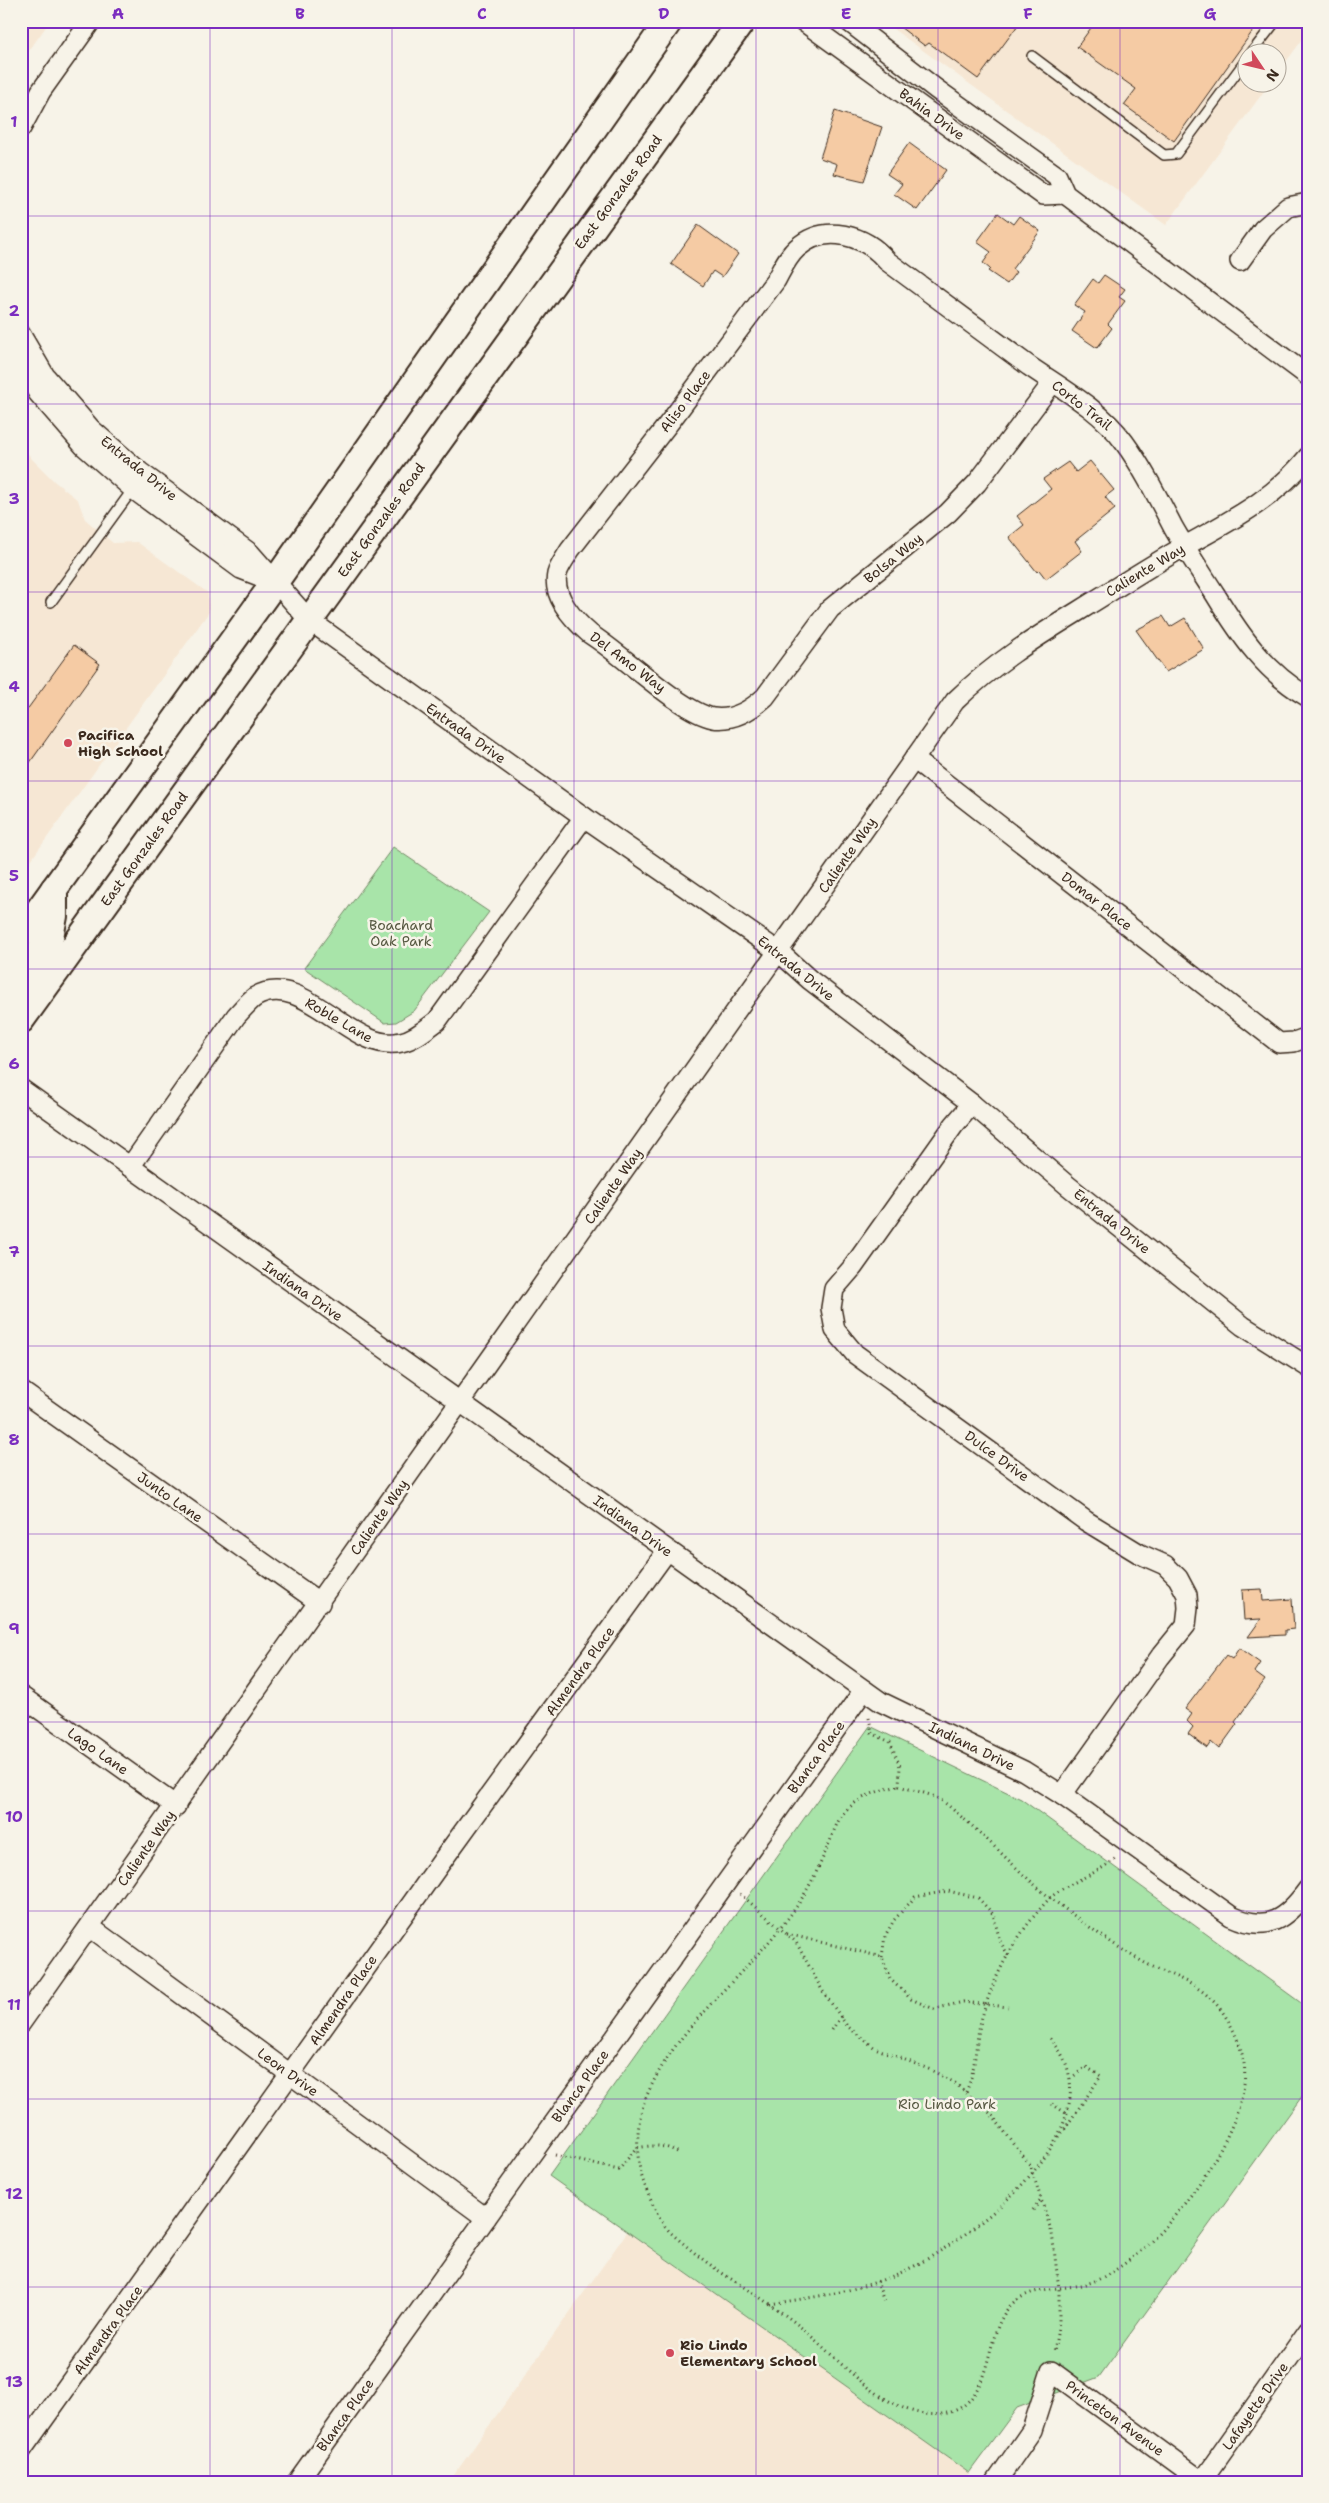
<svg xmlns="http://www.w3.org/2000/svg" width="1329" height="2503" viewBox="0 0 1329 2503" font-family="'Shantell Sans',sans-serif">
<style>
.built{fill:#f6e7d4}
.green{fill:#a8e4a9;stroke:#728764}
.building{fill:#f5cba4;stroke:#3b2a1e}
.lines{fill:none;stroke-linecap:round;stroke-linejoin:round}
.service-casing{stroke:#3b2a1e;stroke-width:12}
.minor-casing{stroke:#3b2a1e;stroke-width:22}
.secondary-casing{stroke:#3b2a1e;stroke-width:30}
.path{stroke:#3b2a1e;stroke-width:3;stroke-dasharray:1 4;stroke-linecap:butt}
.service{stroke:#f7f3e8;stroke-width:9}
.minor{stroke:#f7f3e8;stroke-width:19}
.secondary{stroke:#f7f3e8;stroke-width:26}
.grid{fill:none;stroke:#7b2cbf;stroke-width:1;stroke-opacity:0.55}
.poi-dot{fill:#d1495b;stroke:#f7f3e8;stroke-width:2}
.labels{text-anchor:middle;dominant-baseline:central;stroke-width:5;stroke-linejoin:round;paint-order:stroke}
.street-label{font-size:14px;fill:#3b2a1e;stroke:#f7f3e8}
.poi-label{font-size:14px;font-weight:bold;fill:#3b2a1e;stroke:#f7f3e8;text-anchor:start}
.park-label{font-size:14px;fill:#565841;stroke:#f7f3e8}
.neatline{fill:none;stroke:#7b2cbf;stroke-width:2}
.grid-label{font-size:16px;text-anchor:middle;font-weight:bold;fill:#7b2cbf}
</style>
<rect width="100%" height="100%" fill="#f7f3e8"/>
<filter id="ink" filterUnits="userSpaceOnUse"><feTurbulence type="fractalNoise" baseFrequency=".02" numOctaves="2"/><feDisplacementMap in="SourceGraphic" scale="10" xChannelSelector="R" yChannelSelector="G"/><feConvolveMatrix kernelMatrix="1 2 1 2 8 2 1 2 1" color-interpolation-filters="sRGB"/></filter>
<g filter="url(#ink)">
<g class="built">
<polygon points="21,21 50,21 21,62"/>
<polygon points="882,21 1308,21 1308,32 1277,74 1276,52 1246,52 1246,82 1270,83 1166,225"/>
<polygon points="21,444 31,458 55,482 78,500 85,519 113,543 137,542 208,593 209,612 21,874"/>
<polygon points="627,2232 969,2473 963,2482 449,2482"/>
</g>
<g class="green">
<polygon points="393,847 489,912 414,1011 396,1022 385,1023 304,968"/>
<polygon points="870,1726 1021,1799 1308,2008 1308,2088 1099,2377 1017,2408 969,2473 549,2176"/>
</g>
<g class="building">
<polygon points="892,21 1021,21 978,79 929,43 925,46"/>
<polygon points="1096,21 1260,21 1174,141 1124,105 1136,89 1077,47"/>
<polygon points="835,111 882,127 864,181 834,174 837,164 820,158"/>
<polygon points="909,143 946,170 917,210 894,194 902,184 887,174"/>
<polygon points="998,213 1013,224 1019,216 1040,231 1012,269 1016,272 1007,284 988,271 990,269 983,263 991,252 977,242"/>
<polygon points="698,225 738,254 722,277 713,271 703,286 671,264"/>
<polygon points="1104,275 1125,289 1119,297 1125,301 1108,324 1112,328 1097,348 1072,331 1085,312 1074,305 1093,279 1098,283"/>
<polygon points="1090,461 1114,490 1105,497 1115,509 1075,541 1082,551 1046,579 1039,570 1037,572 1009,537 1024,525 1017,516 1051,489 1043,479 1068,462 1076,472"/>
<polygon points="1163,616 1170,627 1185,618 1204,649 1166,672 1136,630"/>
<polygon points="74,645 100,664 21,775 21,718"/>
<polygon points="1262,1589 1263,1601 1292,1599 1294,1629 1285,1630 1285,1635 1248,1637 1261,1619 1244,1620 1242,1590"/>
<polygon points="1239,1648 1260,1663 1254,1672 1265,1680 1235,1722 1237,1724 1219,1749 1211,1742 1207,1748 1188,1734 1193,1727 1187,1721 1192,1714 1185,1709 1226,1655 1232,1659"/>
</g>
<g class="lines">
<g class="service-casing">
<g id="service">
<polyline points="1252,52 1276,21"/>
<polyline points="1032,56 1164,155 1176,154 1246,60"/>
<polyline points="51,602 133,489"/>
</g>
</g>
<g class="minor-casing">
<g id="minor">
<polyline points="803,21 1043,195 1065,194"/>
<polyline points="848,21 936,89 1057,176 1065,194 1308,376"/>
<polyline points="21,128 41,91 91,21"/>
<polyline points="1240,261 1263,229 1288,207 1308,203"/>
<polyline points="21,335 45,376 91,429 140,472 250,553 309,620 584,817 779,952 810,980 972,1104 1067,1185 1243,1326 1308,1367"/>
<polyline points="21,364 38,393 84,446 133,489 241,569 272,581"/>
<path d="M1053,382l-76,101 -29,30 -118,96 -65,88c-14,13 -32,24 -52,21 -32,-6 -91,-64 -123,-84 -15,-13 -38,-37 -33,-60 2,-8 9,-17 13,-24l102,-131 104,-139c6,-11 11,-23 21,-32 28,-25 68,-13 90,13l142,105c32,22 72,44 95,76 19,26 34,56 49,85 13,23 28,45 42,67 25,41 50,78 93,103"/>
<polyline points="914,759 1279,1043 1294,1042 1308,1037"/>
<path d="M21,1089l860,613 143,69 38,24 169,121c37,17 55,3 77,-27"/>
<polyline points="972,1104 954,1125 853,1267 834,1289 831,1308 835,1330 855,1354 1086,1521 1140,1554 1165,1565 1178,1578 1187,1595 1188,1608 1186,1625 1160,1657 1062,1795"/>
<path d="M130,1167l106,-151c5,-5 12,-14 19,-19 49,-29 97,58 146,45 14,-3 25,-13 36,-21l147,-204"/>
<polyline points="21,1391 320,1603"/>
<polyline points="21,1696 176,1806"/>
<polyline points="90,1927 486,2218"/>
<path d="M21,2023l934,-1322c37,-36 78,-62 122,-89 32,-20 64,-40 96,-59 50,-29 98,-50 135,-96"/>
<polyline points="21,2451 442,1861 667,1551"/>
<polyline points="1202,2481 1308,2331"/>
<polyline points="297,2482 864,1690"/>
<polyline points="996,2482 1032,2430 1051,2371 1203,2482"/>
</g>
</g>
<g class="secondary-casing">
<g id="secondary">
<polyline points="21,935 275,582 669,21"/>
<polyline points="21,981 50,937 54,916 54,889"/>
<polyline points="21,1020 742,21"/>
</g>
</g>
<g class="path">
<polyline points="869,1718 872,1733 890,1742 900,1766 899,1786"/>
<path d="M899,1786c12,4 25,6 36,11 11,5 20,15 29,22 31,26 58,57 89,81 30,22 59,45 92,63 21,11 48,18 65,35 17,15 30,42 34,65 9,59 -67,161 -112,195 -12,9 -26,19 -40,24 -25,9 -57,2 -79,21 -32,29 -16,103 -71,111 -52,7 -101,-53 -138,-84 -37,-32 -83,-53 -120,-86 -7,-6 -15,-12 -20,-19 -8,-12 -15,-28 -20,-42 -10,-25 -8,-66 4,-90 32,-72 99,-118 144,-180 14,-19 26,-43 35,-65 5,-10 9,-26 16,-34 14,-17 36,-24 56,-28z"/>
<polyline points="740,1894 796,1942 822,1990 847,2026 875,2048 931,2070 955,2083 991,2114 1030,2165 1052,2233 1059,2289 1059,2322 1054,2352"/>
<polyline points="787,1934 882,1957 890,1979 911,1999 934,2009 963,2002 1008,2007"/>
<polyline points="882,1957 885,1936 894,1920 915,1897 948,1891 978,1898 993,1914 1000,1941 1008,1955"/>
<polyline points="832,2030 841,2016"/>
<path d="M966,2092c9,-20 9,-41 13,-63 11,-48 36,-94 70,-130 16,-16 50,-25 68,-42"/>
<polyline points="1052,2104 1067,2114"/>
<polyline points="1059,2137 1101,2076 1086,2067 1071,2078"/>
<path d="M555,2155l64,15 17,-22c17,-3 28,-4 43,5"/>
<polyline points="1033,2210 1041,2200"/>
<polyline points="877,2281 884,2302"/>
<path d="M770,2304c45,-7 90,-13 132,-32 69,-31 224,-149 148,-234"/>
</g>
<use href="#service" class="service"/>
<use href="#minor" class="minor"/>
<use href="#secondary" class="secondary"/>
</g>
</g>
<path class="grid" d="M210,21v2461M392,21v2461M574,21v2461M756,21v2461M938,21v2461M1120,21v2461M21,216h1287M21,404h1287M21,592h1287M21,781h1287M21,969h1287M21,1157h1287M21,1346h1287M21,1534h1287M21,1722h1287M21,1911h1287M21,2099h1287M21,2287h1287"/>
<g class="poi-dot">
<circle cx="68" cy="743" r="5"/>
<circle cx="670" cy="2353" r="5"/>
</g>
<g class="labels">
<g class="street-label">
<text transform="translate(932 114) rotate(36)">Bahia Drive</text>
<text transform="translate(618 192) rotate(-54)">East Gonzales Road</text>
<text transform="translate(685 401) rotate(-53)">Aliso Place</text>
<text transform="translate(1082 405) rotate(38)">Corto Trail</text>
<text transform="translate(139 468) rotate(39)">Entrada Drive</text>
<text transform="translate(381 520) rotate(-54)">East Gonzales Road</text>
<text transform="translate(893 558) rotate(-39)">Bolsa Way</text>
<text transform="translate(1145 570) rotate(-31)">Caliente Way</text>
<text transform="translate(628 662) rotate(37)">Del Amo Way</text>
<text transform="translate(466 733) rotate(35)">Entrada Drive</text>
<text transform="translate(144 849) rotate(-54)">East Gonzales Road</text>
<text transform="translate(847 855) rotate(-55)">Caliente Way</text>
<text transform="translate(1097 901) rotate(38)">Domar Place</text>
<text transform="translate(796 968) rotate(39)">Entrada Drive</text>
<text transform="translate(339 1020) rotate(30)">Roble Lane</text>
<text transform="translate(613 1186) rotate(-55)">Caliente Way</text>
<text transform="translate(1112 1221) rotate(39)">Entrada Drive</text>
<text transform="translate(303 1291) rotate(35)">Indiana Drive</text>
<text transform="translate(997 1456) rotate(36)">Dulce Drive</text>
<text transform="translate(170 1497) rotate(35)">Junto Lane</text>
<text transform="translate(379 1517) rotate(-55)">Caliente Way</text>
<text transform="translate(633 1526) rotate(36)">Indiana Drive</text>
<text transform="translate(580 1671) rotate(-54)">Almendra Place</text>
<text transform="translate(972 1746) rotate(26)">Indiana Drive</text>
<text transform="translate(98 1751) rotate(35)">Lago Lane</text>
<text transform="translate(816 1757) rotate(-54)">Blanca Place</text>
<text transform="translate(146 1848) rotate(-55)">Caliente Way</text>
<text transform="translate(343 2000) rotate(-55)">Almendra Place</text>
<text transform="translate(288 2072) rotate(36)">Leon Drive</text>
<text transform="translate(580 2086) rotate(-54)">Blanca Place</text>
<text transform="translate(108 2330) rotate(-54)">Almendra Place</text>
<text transform="translate(1255 2406) rotate(-55)">Lafayette Drive</text>
<text transform="translate(345 2415) rotate(-54)">Blanca Place</text>
<text transform="translate(1115 2418) rotate(36)">Princeton Avenue</text>
</g>
<g class="poi-label">
<text x="78" y="735">Pacifica<tspan x="78" dy="16">High School</tspan></text>
<text x="680" y="2345">Rio Lindo<tspan x="680" dy="16">Elementary School</tspan></text>
</g>
<g class="park-label">
<text x="401" y="925">Boachard<tspan x="401" dy="16">Oak Park</tspan></text>
<text x="947" y="2104">Rio Lindo Park</text>
</g>
</g>
<rect width="1329" height="2503" fill="none" stroke="#f7f3e8" stroke-width="55"/>
<g transform="translate(1262 68) rotate(125)"><circle r="24" fill="#f7f3e8" stroke="#aca397"/>
<path d="M0-4L9 19L0 12L-9 19Z" fill="#d1495b"/>
<text y="-8" font-size="14" font-weight="bold" text-anchor="middle" fill="#3b2a1e">N</text>
</g>
<rect x="28" y="28" width="1274" height="2448" class="neatline"/>
<g class="grid-label">
<text x="118" y="19">A</text>
<text x="300" y="19">B</text>
<text x="482" y="19">C</text>
<text x="664" y="19">D</text>
<text x="846" y="19">E</text>
<text x="1028" y="19">F</text>
<text x="1210" y="19">G</text>
<text x="14" y="127">1</text>
<text x="14" y="316">2</text>
<text x="14" y="504">3</text>
<text x="14" y="692">4</text>
<text x="14" y="881">5</text>
<text x="14" y="1069">6</text>
<text x="14" y="1257">7</text>
<text x="14" y="1445">8</text>
<text x="14" y="1634">9</text>
<text x="14" y="1822">10</text>
<text x="14" y="2010">11</text>
<text x="14" y="2199">12</text>
<text x="14" y="2387">13</text>
</g>
</svg>
